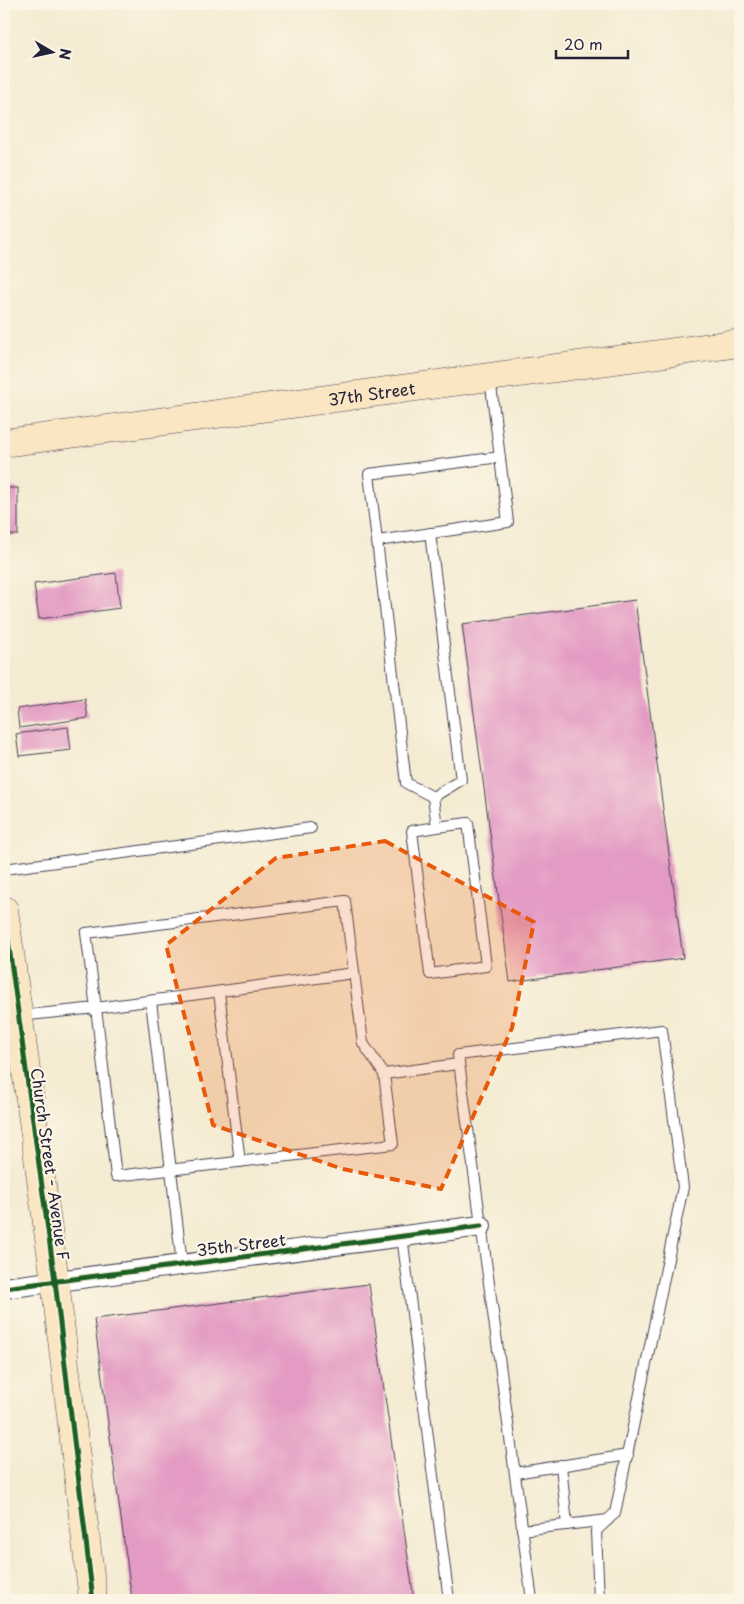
<svg xmlns="http://www.w3.org/2000/svg" width="744" height="1604" viewBox="0 0 744 1604" font-family="'Playpen Sans',sans-serif">
<style>
.building{fill:#e39ac3}
.lines{fill:none;stroke-linecap:round;stroke-linejoin:round}
.lane-casing{stroke:#424052;stroke-width:12}
.street-casing{stroke:#424052;stroke-width:22}
.secondary-casing{stroke:#424052;stroke-width:29}
.lane{stroke:#fff;stroke-width:10}
.street{stroke:#fff;stroke-width:20}
.secondary{stroke:#fbe6c3;stroke-width:28}
.cycleway-casing{stroke:#fcf5e5;stroke-width:8}
.cycleway{stroke:#1b5e20;stroke-width:5}
.marked{fill:#e8590c;fill-opacity:0.2;stroke:#e8590c;stroke-width:4;stroke-dasharray:10 6;stroke-linejoin:round}
.labels{text-anchor:middle;dominant-baseline:central;stroke-width:4.5;stroke-linejoin:round;paint-order:stroke}
.street-label{font-size:16px;fill:#22223b;stroke:#fcf5e5}
</style>
<rect width="100%" height="100%" fill="#fcf5e5"/>
<filter id="ink" filterUnits="userSpaceOnUse"><feTurbulence type="fractalNoise" baseFrequency=".02" numOctaves="2"/><feDisplacementMap in="SourceGraphic" scale="10" xChannelSelector="R" yChannelSelector="G"/><feConvolveMatrix kernelMatrix="1 2 1 2 8 2 1 2 1" color-interpolation-filters="sRGB"/></filter>
<filter id="wash" filterUnits="userSpaceOnUse"><feTurbulence type="fractalNoise" baseFrequency=".0096" numOctaves="4" result="noise"/><feDisplacementMap in="SourceGraphic" scale="20" xChannelSelector="R" yChannelSelector="G"/><feGaussianBlur stdDeviation="1.12" result="paint"/><feColorMatrix in="noise" values="0 0 0 0 0 0 0 0 0 0 0 0 0 0 0 0 0 1.4 0 .05"/><feComposite in="paint" operator="in"/></filter>
<g filter="url(#wash)">
<rect width="100%" height="100%" fill="#f4ebd2"/>
<g id="blocks">
<g class="building">
<rect x="4" y="488" width="14" height="47"/>
<polygon points="116,573 120,608 39,619 34,584"/>
<polygon points="635,600 683,958 510,982 462,624"/>
<polygon points="85,699 88,718 19,728 17,709"/>
<polygon points="68,727 71,750 19,756 16,734"/>
<polygon points="369,1284 414,1600 132,1600 94,1319"/>
</g>
</g>
</g>
<g filter="url(#ink)">
<use href="#blocks" fill-opacity="0" stroke="#424052" stroke-width="1"/>
<g class="lines">
<g class="lane-casing">
<g id="lane">
<polyline points="430,533 461,780 433,797"/>
<polyline points="377,541 508,522 490,378"/>
<polyline points="433,797 406,783 369,474 500,457"/>
<polyline points="433,797 437,827 412,831 430,974 486,966 468,823 437,827"/>
<polyline points="4,869 311,828"/>
<polyline points="354,973 96,1008 86,933 345,901 363,1043 384,1074 458,1064"/>
<polyline points="219,992 240,1162"/>
<polyline points="151,1001 182,1264"/>
<polyline points="19,1016 96,1008 116,1176 393,1144 384,1074"/>
<polyline points="402,1236 449,1600"/>
<polyline points="561,1465 567,1525"/>
<polyline points="515,1473 628,1455"/>
<polyline points="522,1530 608,1520"/>
<polyline points="532,1600 458,1055 662,1030 683,1187 615,1513 596,1531 599,1600"/>
</g>
</g>
<g class="street-casing">
<polyline id="street" points="4,1288 481,1226"/>
</g>
<g class="secondary-casing">
<g id="secondary">
<path id="s1" d="M4,443l736,-100"/>
<polyline points="4,910 55,1281 93,1600"/>
</g>
</g>
<use href="#lane" class="lane"/>
<use href="#street" class="street"/>
<use href="#secondary" class="secondary"/>
<g class="cycleway-casing">
<g id="cycleway">
<polyline points="4,910 55,1281 93,1600"/>
<polyline points="4,1288 481,1226"/>
</g>
</g>
<use href="#cycleway" class="cycleway"/>
</g>
</g>
<path class="marked" d="M385,841l149,81 -22,106 -71,161 -98,-20 -130,-44 -47,-180 110,-87z"/>
<g class="labels">
<g class="street-label">
<text stroke="none"><textPath href="#s1" startOffset="371">37th Street</textPath></text>
<text transform="translate(51 1164) rotate(82)">Church Street - Avenue F</text>
<text transform="translate(241 1244) rotate(-7)">35th Street</text>
</g>
</g>
<rect width="744" height="1604" fill="none" stroke="#fcf5e5" stroke-width="20"/>
<g transform="translate(52 52) rotate(99)" stroke="#fcf5e5" stroke-width="4" paint-order="stroke">
<path d="M0-4L9 19L0 12L-9 19Z" fill="#22223b"/>
<text y="-8" font-size="14" font-weight="bold" text-anchor="middle" fill="#22223b">N</text>
</g>
<path d="M556 50v8h72v-8" fill="none" stroke="#22223b" stroke-width="2.5"/>
<text x="564" y="50" font-size="15" fill="#22223b" stroke="#fcf5e5" stroke-width="4" paint-order="stroke">20 m</text>
</svg>
